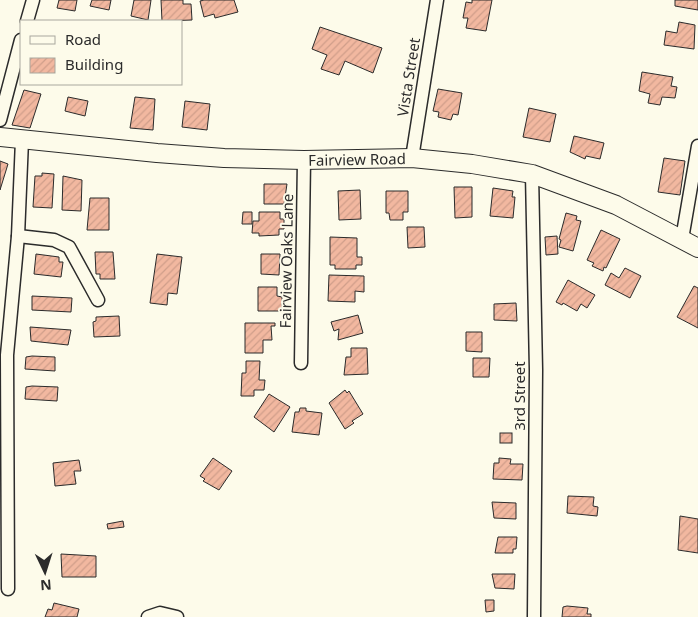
<svg xmlns="http://www.w3.org/2000/svg" width="698" height="617" viewBox="0 0 698 617" font-family="'Noto Sans',sans-serif">
<style>
.building{fill:url(#building-hatch);stroke:#2b2b2b}
.lines{fill:none;stroke-linecap:round;stroke-linejoin:round}
.street-casing{stroke:#2b2b2b;stroke-width:15}
.secondary-casing{stroke:#2b2b2b;stroke-width:20}
.street{stroke:#fdfbea;stroke-width:12}
.secondary{stroke:#fdfbea;stroke-width:18}
.labels{text-anchor:middle;dominant-baseline:central;stroke-width:4;stroke-linejoin:round;paint-order:stroke}
.street-label{font-size:15px;fill:#2b2b2b;stroke:#fdfbea}
</style>
<defs>
<pattern id="building-hatch" width="6" height="6" patternUnits="userSpaceOnUse" patternTransform="scale(1.25)"><rect width="6" height="6" fill="#f2b8a0"/><path d="M-1 1l2-2M0 6l6-6M5 7l2-2" fill="none" stroke="#d09e8a"/></pattern>
</defs>
<rect width="100%" height="100%" fill="#fdfbea"/>
<g class="building">
<polygon points="59,0 77,0 75,11 57,8"/>
<polygon points="92,0 111,0 109,10 90,6"/>
<polygon points="134,0 151,0 148,20 131,16"/>
<polygon points="161,0 183,0 183,4 191,4 192,20 162,21"/>
<polygon points="204,0 234,0 238,12 215,18 214,14 204,17 200,1"/>
<polygon points="472,0 492,0 486,31 466,28 468,18 463,18 466,2 472,3"/>
<polygon points="675,0 698,0 698,10 675,6"/>
<polygon points="679,22 695,25 694,49 664,45 666,31 677,33"/>
<polygon points="320,27 382,48 373,73 345,61 339,75 321,69 327,55 312,49"/>
<polygon points="642,72 673,77 671,86 677,87 675,98 662,97 660,105 648,103 650,94 639,91"/>
<polygon points="438,89 462,93 458,115 453,114 451,120 438,117 439,112 433,111"/>
<polygon points="24,90 41,94 30,128 12,125"/>
<polygon points="68,97 88,101 85,116 65,111"/>
<polygon points="135,97 155,99 153,130 130,128"/>
<polygon points="185,101 210,104 207,130 182,127"/>
<polygon points="529,108 556,114 550,142 523,137"/>
<polygon points="574,136 604,143 600,159 586,156 585,159 570,152"/>
<polygon points="664,158 685,161 680,195 658,192"/>
<polygon points="0,161 8,164 0,190"/>
<polygon points="42,173 54,174 52,208 33,207 35,176 42,176"/>
<polygon points="63,176 82,180 81,211 62,210"/>
<polygon points="264,184 287,184 284,204 264,204"/>
<polygon points="454,187 472,187 472,217 455,218"/>
<polygon points="493,188 513,191 512,197 515,197 513,218 490,216"/>
<polygon points="360,190 361,219 339,220 338,191"/>
<polygon points="386,191 408,191 408,212 403,212 403,220 390,220 389,213 386,213"/>
<polygon points="90,198 109,198 109,230 87,230"/>
<polygon points="243,212 252,212 252,224 242,224"/>
<polygon points="259,212 280,212 280,219 284,219 284,229 279,229 279,235 259,236 259,233 252,233 253,221 259,221"/>
<polygon points="566,213 577,216 576,220 581,221 573,251 559,247 561,240 559,239"/>
<polygon points="407,227 424,227 425,247 408,248"/>
<polygon points="601,230 620,239 606,268 604,267 603,271 592,266 594,263 587,260"/>
<polygon points="557,236 558,254 546,255 545,237"/>
<polygon points="330,237 357,238 357,257 362,257 362,265 356,265 356,269 335,269 335,265 330,265"/>
<polygon points="95,252 113,252 115,279 100,279 100,274 96,274"/>
<polygon points="36,254 59,257 59,262 63,262 61,277 34,274"/>
<polygon points="157,254 182,257 177,294 168,293 167,305 150,303"/>
<polygon points="261,254 280,254 279,275 261,274"/>
<polygon points="625,268 641,276 630,298 605,285 611,273 619,278"/>
<polygon points="329,275 364,276 364,292 355,291 355,302 328,301"/>
<polygon points="568,280 595,295 587,308 581,304 577,311 563,303 562,305 556,302"/>
<polygon points="694,286 698,288 698,328 677,317"/>
<polygon points="258,287 277,287 277,296 282,297 282,311 258,311"/>
<polygon points="32,296 72,298 71,312 32,310"/>
<polygon points="516,303 517,321 494,320 494,304"/>
<polygon points="358,315 363,333 338,340 339,329 334,331 331,322"/>
<polygon points="119,316 120,336 94,337 93,322 96,321 96,317"/>
<polygon points="245,323 275,323 275,326 271,326 272,340 263,340 263,353 245,353"/>
<polygon points="30,327 71,330 68,345 31,341"/>
<polygon points="466,332 482,332 482,352 466,351"/>
<polygon points="351,348 367,348 368,374 344,375 346,357 351,357"/>
<polygon points="32,356 55,357 55,371 25,369 26,357"/>
<polygon points="473,358 490,358 489,377 473,377"/>
<polygon points="246,361 260,361 259,380 265,380 264,390 254,390 254,396 241,396 242,373 246,373"/>
<polygon points="32,386 58,387 57,401 25,399 26,387"/>
<polygon points="345,390 347,393 349,391 363,414 352,421 354,423 345,429 329,403"/>
<polygon points="269,394 290,407 274,432 254,417"/>
<polygon points="300,408 306,408 306,411 322,413 319,435 292,432 295,412 299,412"/>
<rect x="500" y="433" width="12" height="10"/>
<polygon points="213,458 232,471 219,490 203,481 205,479 200,476"/>
<polygon points="499,458 511,459 510,464 523,464 522,480 493,479 494,463 499,463"/>
<polygon points="79,460 81,471 74,471 76,484 55,486 53,463"/>
<polygon points="568,496 594,497 593,506 598,507 597,516 567,513"/>
<polygon points="492,502 516,503 516,519 494,518"/>
<polygon points="680,516 698,519 698,553 678,550"/>
<polygon points="123,521 124,527 108,529 107,524"/>
<polygon points="498,537 517,537 516,549 513,549 513,553 495,553"/>
<polygon points="61,554 96,556 96,577 62,577"/>
<polygon points="492,574 515,574 514,589 495,588"/>
<polygon points="485,600 494,600 494,611 486,612"/>
<polygon points="54,603 79,609 77,617 45,617 48,609 52,610"/>
<polygon points="567,606 588,608 587,614 591,614 591,617 562,617 563,607"/>
</g>
<g class="lines">
<g class="street-casing">
<g id="street">
<polyline points="27,21 33,0"/>
<polyline points="0,120 21,40"/>
<polyline points="412,158 437,0"/>
<polyline points="532,174 536,370 534,617"/>
<polyline points="18,236 54,240 69,247 98,300"/>
<polyline points="682,239 698,146"/>
<polyline points="301,363 304,160"/>
<polyline points="8,589 7,355 18,236 22,140"/>
<polyline points="148,617 160,613 177,617"/>
</g>
</g>
<g class="secondary-casing">
<polyline id="secondary" points="0,137 157,153 224,158 304,160 412,158 472,164 532,174 616,205 698,248"/>
</g>
<use href="#street" class="street"/>
<use href="#secondary" class="secondary"/>
</g>
<g class="labels">
<g class="street-label">
<text transform="translate(408 77) rotate(-81)">Vista Street</text>
<text transform="translate(357 159) rotate(-1)">Fairview Road</text>
<text transform="translate(286 261) rotate(-89)">Fairview Oaks Lane</text>
<text transform="translate(519 396) rotate(-90)">3rd Street</text>
</g>
</g>
<rect x="20" y="20" width="162" height="65" fill="#fdfbea" stroke="#a9a89e"/>
<rect x="30" y="36" width="25" height="8" fill="#fdfbea" stroke="#a9a89e"/>
<text x="65" y="45" font-size="15" fill="#2b2b2b">Road</text>
<rect x="30" y="58" width="25" height="15" fill="url(#building-hatch)" stroke="#a9a89e"/>
<text x="65" y="70" font-size="15" fill="#2b2b2b">Building</text>
<g transform="translate(45 572) rotate(176)" stroke="#fdfbea" stroke-width="4" paint-order="stroke">
<path d="M0-4L9 19L0 12L-9 19Z" fill="#2b2b2b"/>
<text y="-8" font-size="14" font-weight="bold" text-anchor="middle" fill="#2b2b2b">N</text>
</g>
</svg>
